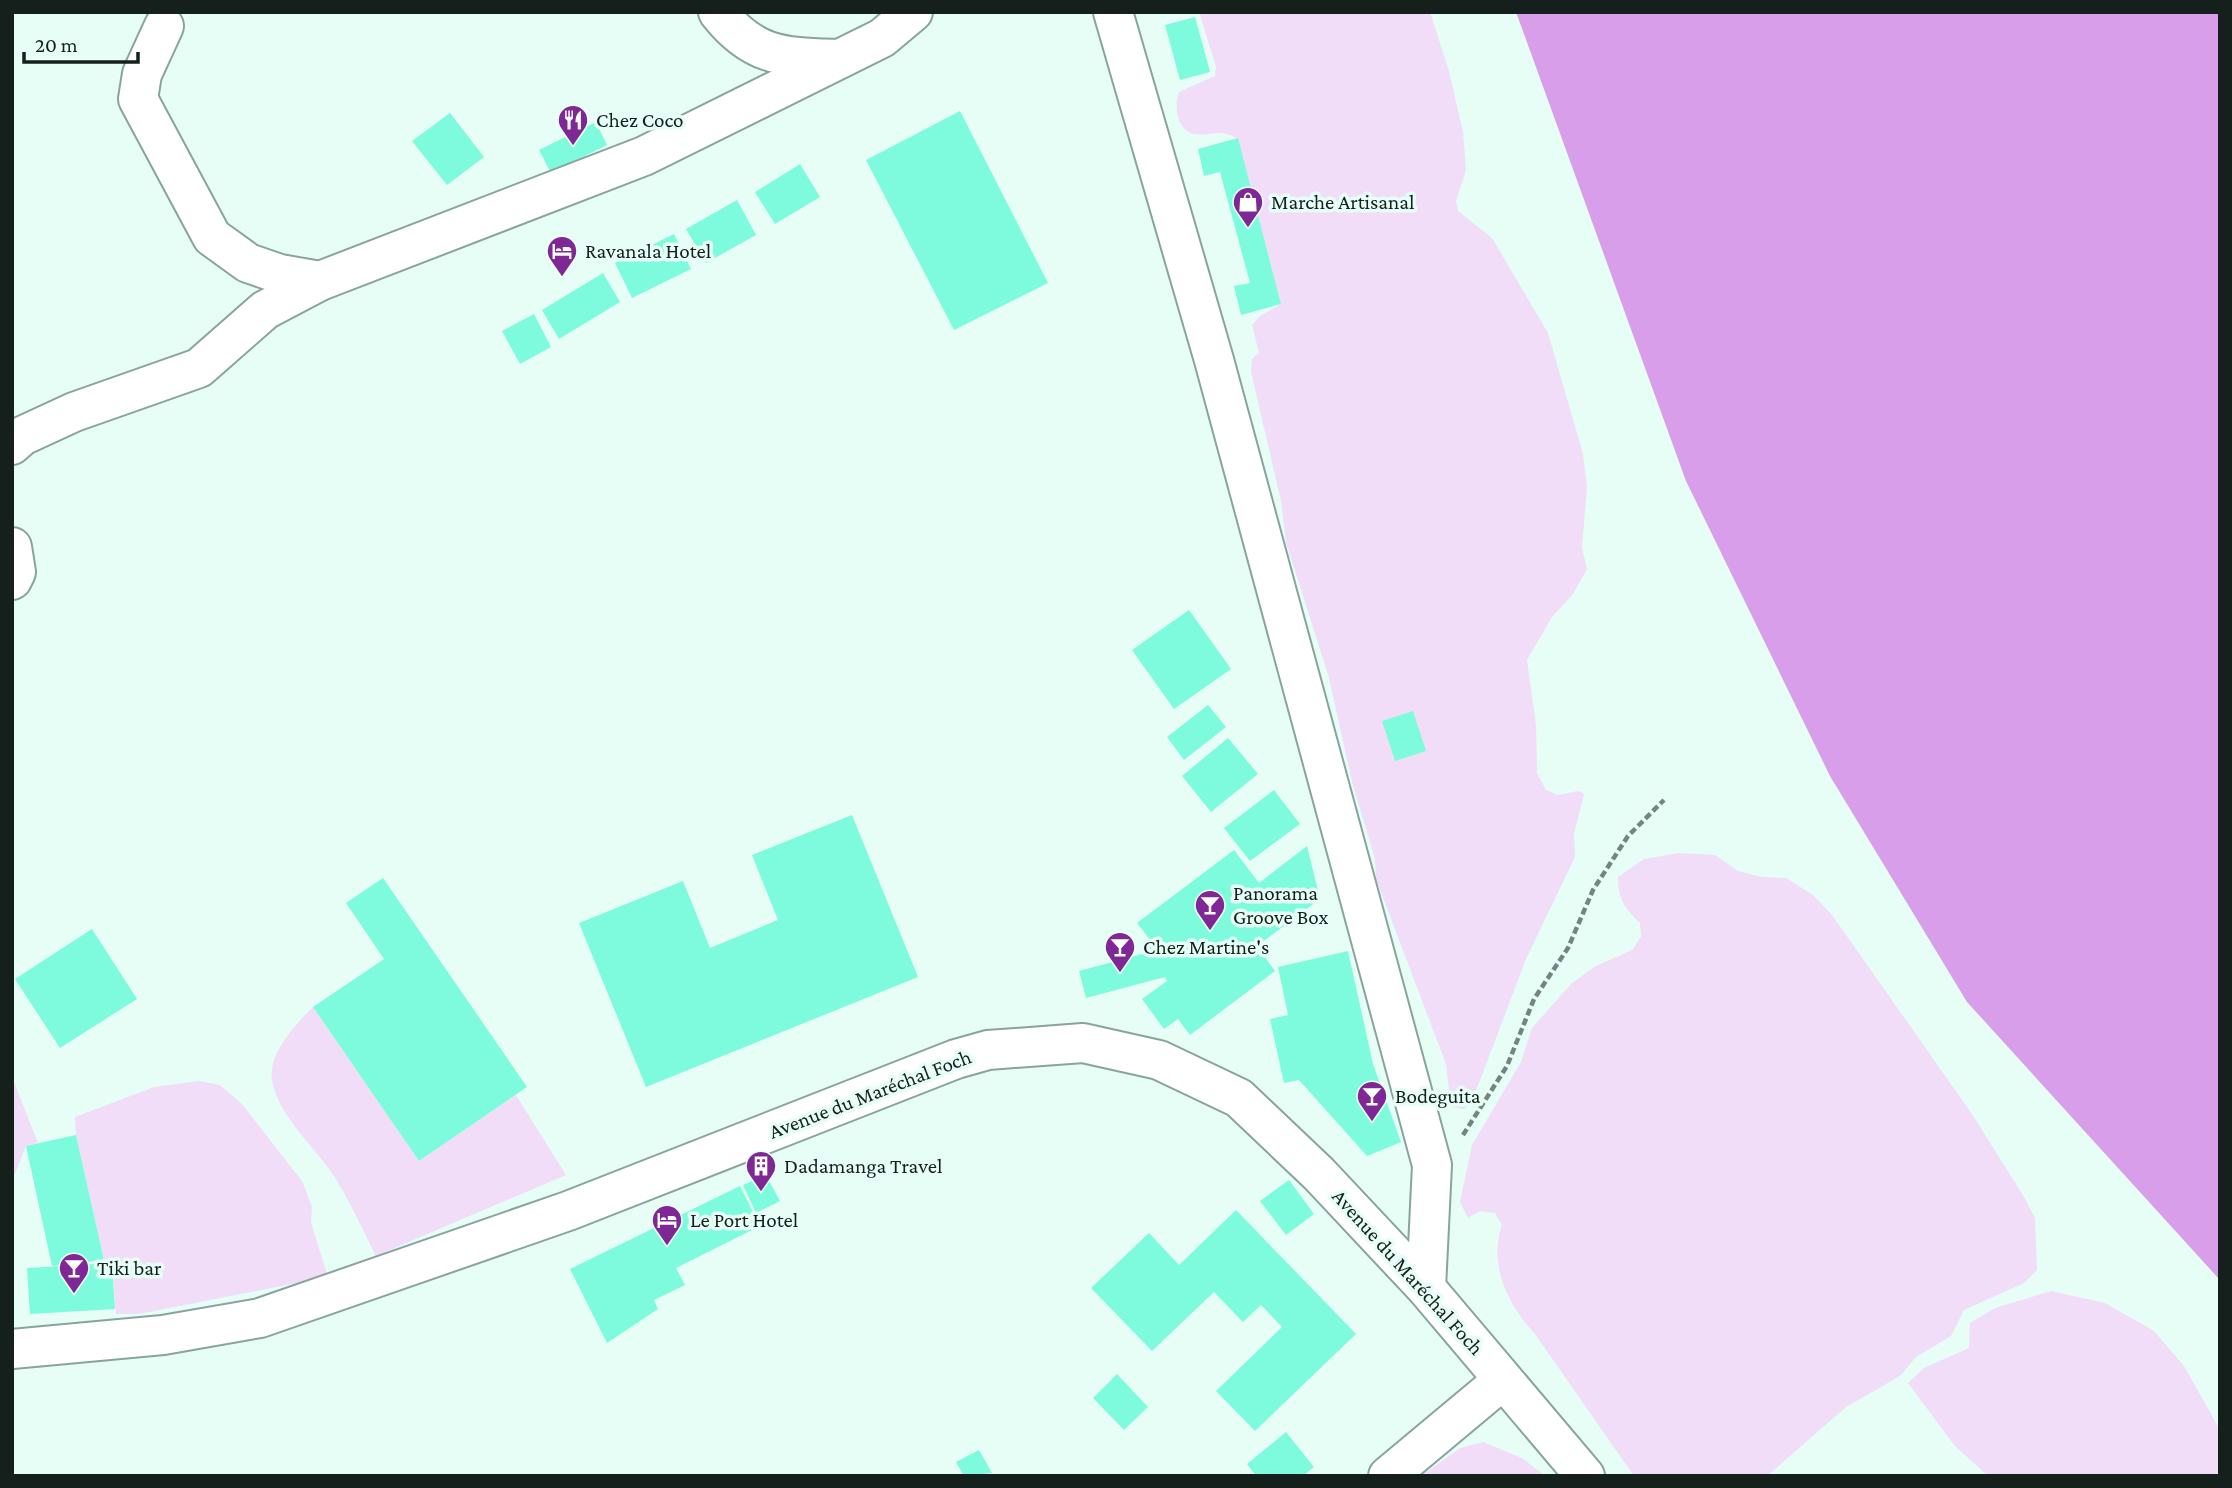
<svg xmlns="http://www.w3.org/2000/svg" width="2232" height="1488" viewBox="0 0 2232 1488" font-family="'Crimson Pro',serif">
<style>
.green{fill:#f1ddf7}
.water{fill:#d89eea}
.building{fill:#7efbdc}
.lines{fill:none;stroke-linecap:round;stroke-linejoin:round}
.minor-casing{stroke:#88a49c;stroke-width:42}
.major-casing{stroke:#88a49c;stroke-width:42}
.path{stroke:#74857f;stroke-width:4.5;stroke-dasharray:7 3.5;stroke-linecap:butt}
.minor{stroke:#fff;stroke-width:38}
.major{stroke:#fff;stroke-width:38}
.labels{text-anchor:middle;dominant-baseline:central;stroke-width:7;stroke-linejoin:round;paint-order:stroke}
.poi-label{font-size:21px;fill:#15201d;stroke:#e6fef6;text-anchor:start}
.street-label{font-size:21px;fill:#15201d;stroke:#e6fef6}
</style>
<rect width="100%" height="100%" fill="#e6fef6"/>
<g class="green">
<path d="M1199,12h231l19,59 14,61 3,38 -10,31 2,10 34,27 56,95 35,121 4,32 -5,62 5,21 -14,25 -21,23 -25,43 9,65 1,48 9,17 12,5 20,-4 6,3 -10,40 1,23 -49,102 -55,145 -7,5 -13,-2 -5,-43 -70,-185 -1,-20 -23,-77 -23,-104 -43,-136 -5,-41 -30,-129 1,-13 7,-6 -7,-28 8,-9 21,-12 -43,-165c-20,-12 -26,-2 -43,-5 -19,-3 -21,-29 -16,-42l36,-16 1,-9z"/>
<path d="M1679,853l36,2 23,16 24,6 24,1 27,17 19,20 140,199 52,83 11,21 2,52 -13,13 -60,27 -13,26 -35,21 -16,19 -54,31 -79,69h-133l-99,-142c-27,-29 -47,-69 -33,-109l-7,-12 -15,-2 -12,7 -8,-16 12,-57 49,-83 11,-34 39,-44 23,-17 38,-17 9,-13 -1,-14c-15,-14 -22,-24 -22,-46l26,-18z"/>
<path d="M313,1007l106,154 97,-66 50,80 -190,81c-13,-26 -25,-52 -40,-77 -18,-29 -59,-64 -64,-99 -4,-27 24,-56 41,-73z"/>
<polygon points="12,1077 38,1143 26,1146 12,1181"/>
<polygon points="199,1081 220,1085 242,1104 302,1181 312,1207 311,1223 328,1277 139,1314 116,1314 112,1264 104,1260 76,1135 75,1117 154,1087"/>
<polygon points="2051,1291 2105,1303 2154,1331 2184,1366 2220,1430 2220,1476 1988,1476 1955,1446 1908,1383 1924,1368 1969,1348 1970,1323 1995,1308"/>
<polygon points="1483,1442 1522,1458 1545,1476 1421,1476 1460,1448"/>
</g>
<polygon class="water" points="1516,12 2220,12 2220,1280 1967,1002 1830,776 1686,481"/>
<g class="building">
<polygon points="1195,17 1210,72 1180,80 1165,25"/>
<polygon points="960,111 1048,283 954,330 866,160"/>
<polygon points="450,113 484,157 447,185 412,141"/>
<polygon points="596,122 607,145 551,173 539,150"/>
<polygon points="1238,138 1281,304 1241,315 1234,286 1250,283 1220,172 1204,176 1198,149"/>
<polygon points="800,164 820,197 775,224 755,192"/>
<polygon points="737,200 756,235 706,263 686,229"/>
<polygon points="674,234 691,269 632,298 615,263"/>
<polygon points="603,273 620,302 559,339 542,310"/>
<polygon points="534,314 551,347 520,364 502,331"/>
<polygon points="1189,610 1231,669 1174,709 1132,650"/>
<polygon points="1208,705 1226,727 1184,760 1167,737"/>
<polygon points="1413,711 1426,751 1395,761 1382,721"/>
<polygon points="1228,738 1258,774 1211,812 1182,776"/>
<polygon points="1274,790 1300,824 1250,861 1224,828"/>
<polygon points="852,815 918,977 646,1087 579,923 683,881 710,948 778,920 752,855"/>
<polygon points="1307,846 1320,899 1257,946 1275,971 1190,1035 1178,1019 1164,1029 1142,999 1167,981 1165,977 1086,998 1079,971 1146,953 1142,947 1151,941 1137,923 1234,850 1259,883"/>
<polygon points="383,878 527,1087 419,1161 313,1007 384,959 346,903"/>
<polygon points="92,929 137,999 60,1048 15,979"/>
<polygon points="1348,951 1373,1064 1401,1142 1367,1156 1299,1080 1284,1083 1270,1019 1288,1015 1278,967"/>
<polygon points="76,1135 104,1260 52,1266 26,1146"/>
<polygon points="766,1175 780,1201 756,1213 743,1185"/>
<polygon points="1289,1180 1314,1214 1286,1235 1260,1201"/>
<polygon points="740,1186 760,1226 676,1268 685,1285 654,1300 658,1309 607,1343 570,1269"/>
<polygon points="1236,1210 1356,1334 1255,1431 1216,1391 1282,1327 1261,1305 1243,1322 1214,1292 1152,1351 1091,1288 1149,1233 1179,1265"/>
<polygon points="112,1263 115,1309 30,1314 27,1268"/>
<polygon points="1117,1374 1148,1407 1124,1430 1093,1398"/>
<polygon points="1286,1432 1314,1467 1303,1476 1256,1476 1247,1464"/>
<polygon points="979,1450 992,1473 964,1476 956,1462"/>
</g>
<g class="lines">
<g class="minor-casing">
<g id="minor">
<path d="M718,12c35,45 65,45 119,47"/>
<polyline points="164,26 142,74 138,99 212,237 248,263 280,274 320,281"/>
<polyline points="12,445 22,436 74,412 199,368 265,310 320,281 644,156 882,38 913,12"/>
<polyline points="12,547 16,572 12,580"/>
<polyline points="1388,1476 1503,1380"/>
</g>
</g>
<g class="major-casing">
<g id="major">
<polyline points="1113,12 1214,360 1432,1165 1426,1288"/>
<polyline points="12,1349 163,1335 260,1318 568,1211 956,1059 988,1050 1083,1043 1159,1060 1239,1098 1319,1174 1426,1288 1585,1476"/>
</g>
</g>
<polyline class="path" points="1463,1135 1507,1066 1534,999 1568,948 1593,890 1628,836 1664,800"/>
<use href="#minor" class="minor"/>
<use href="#major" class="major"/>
</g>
<defs>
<g id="restaurant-pin" transform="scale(1.575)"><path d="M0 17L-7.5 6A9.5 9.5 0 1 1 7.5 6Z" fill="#7e2795" stroke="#e6fef6"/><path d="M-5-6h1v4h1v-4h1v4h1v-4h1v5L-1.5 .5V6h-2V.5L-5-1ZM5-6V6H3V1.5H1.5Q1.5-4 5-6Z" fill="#fff"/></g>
<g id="shop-pin" transform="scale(1.575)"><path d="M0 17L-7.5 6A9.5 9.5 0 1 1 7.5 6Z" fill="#7e2795" stroke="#e6fef6"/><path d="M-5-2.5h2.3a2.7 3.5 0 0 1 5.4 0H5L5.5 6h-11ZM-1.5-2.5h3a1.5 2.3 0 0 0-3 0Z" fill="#fff"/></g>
<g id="hotel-pin" transform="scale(1.575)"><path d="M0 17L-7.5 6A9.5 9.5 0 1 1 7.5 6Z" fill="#7e2795" stroke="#e6fef6"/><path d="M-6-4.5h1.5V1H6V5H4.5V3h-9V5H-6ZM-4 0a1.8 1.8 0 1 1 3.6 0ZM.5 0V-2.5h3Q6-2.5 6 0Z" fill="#fff"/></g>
<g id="bar-pin" transform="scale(1.575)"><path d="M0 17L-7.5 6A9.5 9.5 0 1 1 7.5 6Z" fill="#7e2795" stroke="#e6fef6"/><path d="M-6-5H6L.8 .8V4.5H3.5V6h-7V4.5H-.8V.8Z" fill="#fff"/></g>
<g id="building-pin" transform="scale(1.575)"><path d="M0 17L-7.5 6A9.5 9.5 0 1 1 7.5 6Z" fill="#7e2795" stroke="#e6fef6"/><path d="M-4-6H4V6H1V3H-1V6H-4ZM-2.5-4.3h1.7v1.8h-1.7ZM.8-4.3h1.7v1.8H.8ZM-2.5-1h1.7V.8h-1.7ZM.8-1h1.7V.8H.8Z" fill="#fff"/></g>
</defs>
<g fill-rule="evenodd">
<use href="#restaurant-pin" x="573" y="120"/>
<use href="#shop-pin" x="1248" y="202"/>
<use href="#hotel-pin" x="562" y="251"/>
<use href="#bar-pin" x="1210" y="905"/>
<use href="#bar-pin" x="1120" y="947"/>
<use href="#bar-pin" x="1372" y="1096"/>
<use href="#building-pin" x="761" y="1166"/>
<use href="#hotel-pin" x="667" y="1220"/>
<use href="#bar-pin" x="74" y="1268"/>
</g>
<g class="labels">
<g class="poi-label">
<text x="596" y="120">Chez Coco</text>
<text x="1271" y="202">Marche Artisanal</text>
<text x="585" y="251">Ravanala Hotel</text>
<text x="1233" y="893">Panorama<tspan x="1233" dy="24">Groove Box</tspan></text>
<text x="1143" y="947">Chez Martine's</text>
<text x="1395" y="1096">Bodeguita</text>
<text x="784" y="1166">Dadamanga Travel</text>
<text x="690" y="1220">Le Port Hotel</text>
<text x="97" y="1268">Tiki bar</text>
</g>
<g class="street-label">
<text transform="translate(870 1094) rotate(-21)">Avenue du Maréchal Foch</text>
<text transform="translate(1408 1272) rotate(48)">Avenue du Maréchal Foch</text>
</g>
</g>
<rect width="2232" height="1488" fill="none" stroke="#15201d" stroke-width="28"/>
<path d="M24 52v10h114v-10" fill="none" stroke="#15201d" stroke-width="3.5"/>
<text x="35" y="52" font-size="21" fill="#15201d" stroke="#e6fef6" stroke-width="5" paint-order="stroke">20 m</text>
</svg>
